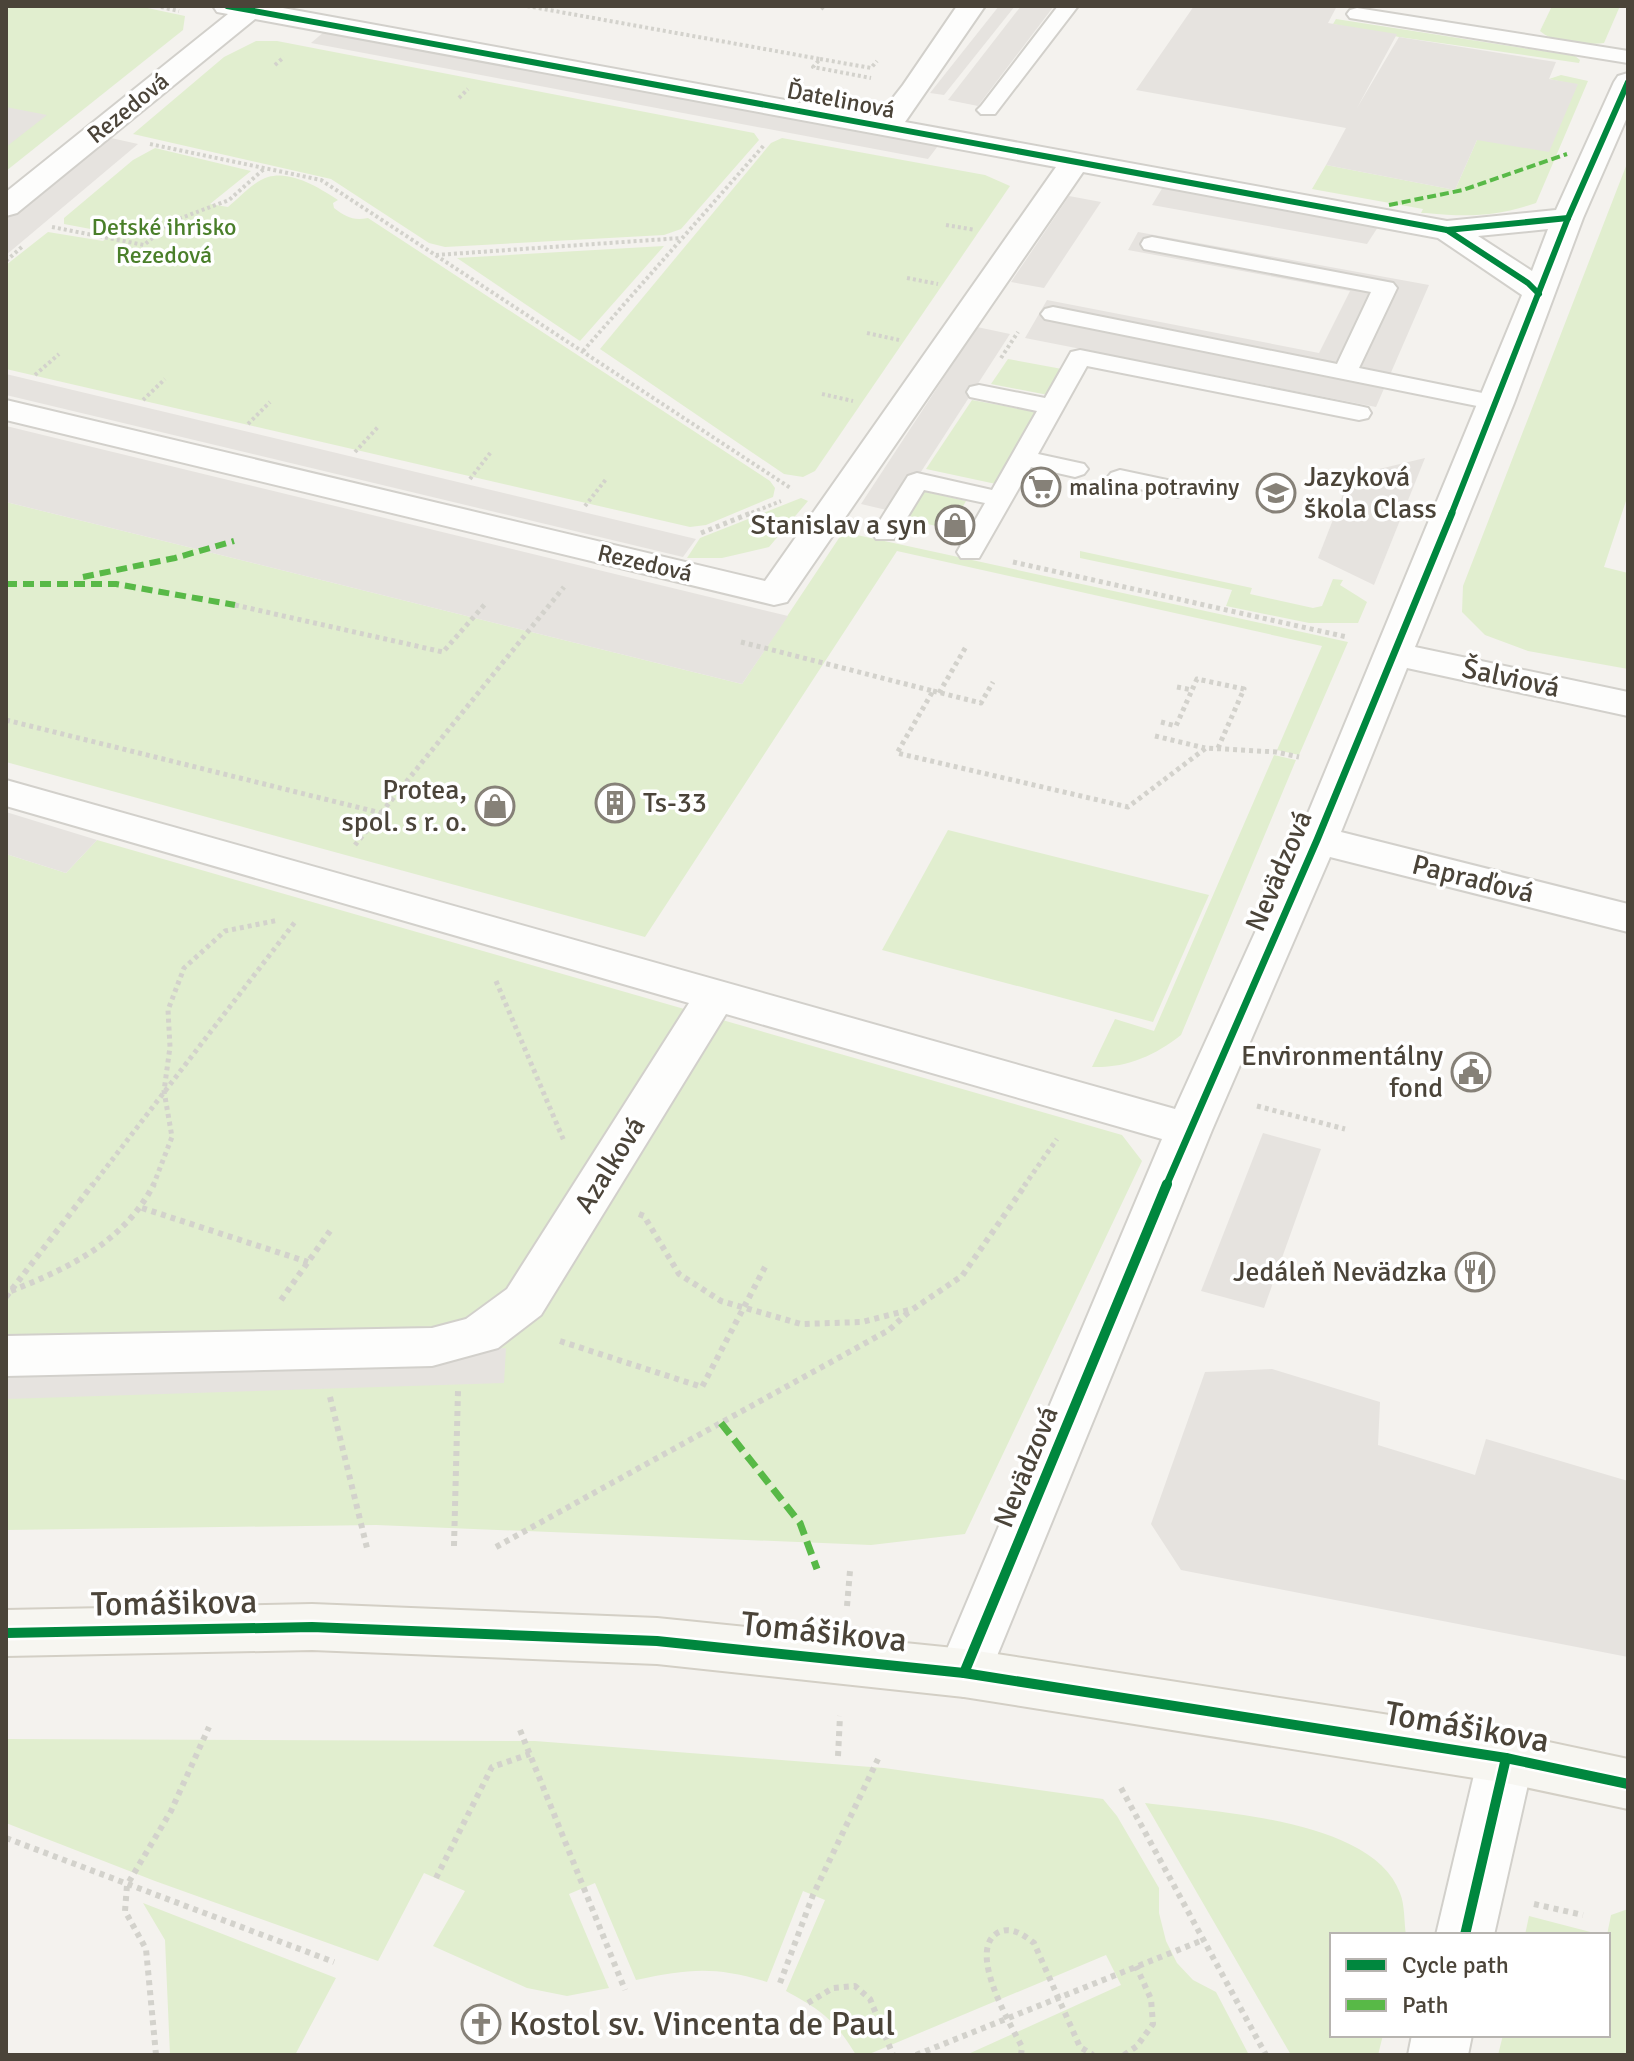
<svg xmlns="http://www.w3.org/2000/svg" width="1634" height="2061" viewBox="0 0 1634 2061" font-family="Signika,sans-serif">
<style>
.green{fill:#e1eecf}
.parking{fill:#e6e3df}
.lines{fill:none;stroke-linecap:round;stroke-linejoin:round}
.lane-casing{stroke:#d2d0cb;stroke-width:4}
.street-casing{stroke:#d2d0cb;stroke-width:4}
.secondary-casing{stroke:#d3cfc5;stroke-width:4}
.path-far2{stroke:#d3d2cc;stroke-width:4;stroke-dasharray:3 3;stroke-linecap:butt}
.path-far1{stroke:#d3d2cc;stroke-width:5;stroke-dasharray:4 4;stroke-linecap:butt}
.path{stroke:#d3d2cc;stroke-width:6;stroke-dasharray:5 5;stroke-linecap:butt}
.lane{fill:#fdfdfc;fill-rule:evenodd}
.street{fill:#fdfdfc;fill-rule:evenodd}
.secondary{fill:#f7f6f1;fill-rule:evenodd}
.quiet-far2{stroke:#58b947;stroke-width:4;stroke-dasharray:9 4;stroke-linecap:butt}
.quiet-far1{stroke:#58b947;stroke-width:6;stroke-dasharray:11 6;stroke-linecap:butt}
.quiet{stroke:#58b947;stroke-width:7;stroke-dasharray:14 7;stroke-linecap:butt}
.cycleway-far2-casing{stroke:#fff;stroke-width:10}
.cycleway-far1-casing{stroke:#fff;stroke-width:12}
.cycleway-casing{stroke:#fff;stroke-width:15}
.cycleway-far2{stroke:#00873e;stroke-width:6}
.cycleway-far1{stroke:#00873e;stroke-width:7}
.cycleway{stroke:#00873e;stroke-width:10}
.labels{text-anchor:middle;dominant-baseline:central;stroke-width:7;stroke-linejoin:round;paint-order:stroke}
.far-street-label{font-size:24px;fill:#4b4439;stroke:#fff}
.far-park-label{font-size:24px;fill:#4a7f2a;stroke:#fff}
.far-poi-label{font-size:24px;fill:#4b4439;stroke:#fff;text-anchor:start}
.poi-label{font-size:28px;fill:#4b4439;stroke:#fff;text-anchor:end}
.street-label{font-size:28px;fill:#4b4439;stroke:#fff}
.near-street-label{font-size:34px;fill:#4b4439;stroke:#fff}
.near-poi-label{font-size:34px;fill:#4b4439;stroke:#fff;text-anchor:start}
</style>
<rect width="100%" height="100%" fill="#f4f2ee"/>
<g class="green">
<polygon points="12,6 138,6 185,16 183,30 6,171 6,10"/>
<path d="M1552,6h68l-16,37c-21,2 -48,2 -64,-12z"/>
<polygon points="1336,19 1575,56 1580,60 1579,63 1399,37 1333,24"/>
<polygon points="256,41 277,41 754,133 759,140 681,229 664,235 445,247 429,243 331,179 133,134 224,57"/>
<path d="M1561,75l27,6 -52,122c-41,14 -68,14 -110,10h-5l2,-4 -111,-20 14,-24 129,25 22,-50 100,-55 -28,-6z"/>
<polygon points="782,138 985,175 1010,186 815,471 803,477 784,474 600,349 771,143"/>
<path d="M155,148l96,23 -41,33 18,3c11,-9 26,-26 40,-30 23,-7 52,11 70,23l-5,3 1,5c12,9 19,13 34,10l402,263 5,7 -2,9 -67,28 -16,2 -684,-158v-104l42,-33 55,9 9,-8 -48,-9v-6l69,-58z"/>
<polygon points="1628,161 1628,495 1604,567 1628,573 1628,669 1528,651 1485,635 1462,612 1463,586"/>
<polygon points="664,246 580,341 457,258"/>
<polygon points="1008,359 1062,369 1048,395 991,384"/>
<polygon points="972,400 1037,412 996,484 926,469"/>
<polygon points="922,491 966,501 958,515 977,519 968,533 905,519"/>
<polygon points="801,498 808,501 769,547 722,558 687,558 700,538"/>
<polygon points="6,502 742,684 843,532 1348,642 1299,755 1277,750 1322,646 897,551 645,937 6,762"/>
<polygon points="1080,551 1252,588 1250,594 1313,608 1322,606 1333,579 1343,580 1340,585 1367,602 1358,623 1309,623 1226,606 1232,590 1080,558"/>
<path d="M1274,755l22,5 -115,275c-27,21 -54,33 -89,32l23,-48 39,12z"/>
<polygon points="948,830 1209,895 1153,1022 882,950"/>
<polygon points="97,840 1122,1135 1142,1161 965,1534 871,1545 376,1525 6,1530 6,854 66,873"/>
<path d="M6,1739l529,2 349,27 219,31 14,17 42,72v25l7,28 11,22 16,17 23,12 33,63h-283l155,-70 -15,-30 -239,100h-11c-21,-35 -35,-45 -70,-64l39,-91 -22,-9 -36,91c-54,-16 -77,-13 -131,-2l-41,-97 -26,11 40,94 -42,8 -40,-8 -94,-42 32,-55 -41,-18 -46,88 -223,-80 -149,-58z"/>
<path d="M1145,1803c67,9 228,15 255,90 5,12 4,29 6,42h-74v100h51l-5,20h-87z"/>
<polygon points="143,1903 336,1978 295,2055 170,2055 165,1940"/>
<polygon points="1628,1909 1628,2055 1498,2055 1503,2035 1608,2035 1607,1935 1611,1915"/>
<polygon points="1529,1916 1602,1935 1525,1935"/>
</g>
<g class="parking">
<polygon points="999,6 1015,6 944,95 930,93"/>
<polygon points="1021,6 1054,6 978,106 948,100"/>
<polygon points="1194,6 1337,6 1328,23 1397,34 1357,108 1399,37 1556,62 1549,79 1578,84 1549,152 1477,140 1455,190 1326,165 1346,128 1136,90"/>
<polygon points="325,31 938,146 928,159 311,43"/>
<polygon points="6,107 47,115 6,147"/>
<polygon points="102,136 138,144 6,255 6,215"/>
<polygon points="1163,187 1378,227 1367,244 1152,205"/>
<polygon points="1069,196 1101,202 1044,288 1011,282"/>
<polygon points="1138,232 1429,285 1376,407 1025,338 1047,300 1319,353 1350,291 1128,250"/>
<polygon points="977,327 1010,334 895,512 861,504"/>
<polygon points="6,374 696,539 683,557 6,395"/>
<polygon points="6,426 788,616 742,684 6,502"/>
<polygon points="1425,458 1374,585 1318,558 1350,476"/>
<polygon points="6,812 97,840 66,873 6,854"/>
<polygon points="1263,1133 1321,1149 1264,1308 1201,1291"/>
<polygon points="506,1348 504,1383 6,1399 6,1364"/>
<polygon points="1272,1369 1380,1402 1378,1445 1475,1475 1486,1439 1628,1481 1628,1657 1181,1570 1151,1524 1205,1372"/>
</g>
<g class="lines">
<g class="lane-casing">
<g id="lane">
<polygon points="1058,6 1078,6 995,114 981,114 977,110 981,106"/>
<polygon points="1357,8 1628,51 1628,63 1350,18 1347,14 1350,10"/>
<polygon points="1152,237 1393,283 1397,288 1359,368 1497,396 1506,398 1509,403 1506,408 1497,410 1045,319 1041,314 1045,309 1053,307 1337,364 1371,292 1144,249 1141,244 1144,239"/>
<polygon points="1080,350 1359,406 1368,408 1371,413 1368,418 1359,420 1087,366 1038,454 1084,464 1088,469 1084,474 1075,477 1031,467 979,558 961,558 957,552 985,503 924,490 894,539 876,539 872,533 908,476 917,473 992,490 1037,411 970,397 967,392 970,387 979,385 1045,398 1071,352"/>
<polygon points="1120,470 1186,484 1190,489 1186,494 1177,497 1111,483 1107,478 1111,473"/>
</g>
</g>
<g class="street-casing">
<g id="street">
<path d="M213,6h59l606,111 25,-32 54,-79h28l-80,116 542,99 109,-11 58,-128 4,-6 10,-3v42l-45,103 -69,185 -99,244 213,45v24l-221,-48 -66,164 287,72v28l-298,-75 -118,273 -229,560 -19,7 -19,-7 -8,-17 225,-534 -436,-125 -185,301 -43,33 -66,18 -426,10v-40l426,-8 34,-9 41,-30 182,-286 -683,-197v-26l1169,329 122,-269 225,-545 -84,-57 -355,-66 -296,430 -13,3 -768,-185v-20l759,181 291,-414 -801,-148 -238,194 -11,3v-24l222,-178 -11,-2zM1548,229l-16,42 -54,-35z"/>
<polygon points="1506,1733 1526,1740 1534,1758 1494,1935 1436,1935 1478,1758 1486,1740"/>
<polygon points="1412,2035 1472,2035 1468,2055 1408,2055"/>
</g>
</g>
<g class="secondary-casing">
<polygon id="secondary" points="312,1604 657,1618 964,1649 1506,1733 1628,1759 1628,1809 1506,1783 964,1697 657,1664 312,1650 6,1656 6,1610"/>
</g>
<g class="path-far2">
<polyline points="527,6 820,59 813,67 871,78"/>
<polyline points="161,7 179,11"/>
<polyline points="821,9 824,6"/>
<polyline points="820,59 871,68 877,61"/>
<polyline points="275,65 284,57"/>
<polyline points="459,98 468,89"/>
<polyline points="150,144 321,180 792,489"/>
<polyline points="946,225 975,230"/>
<polyline points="52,227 144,245 173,221 229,200 264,169"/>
<polyline points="436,255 681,238"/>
<polyline points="6,261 23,246"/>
<polyline points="907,278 938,284"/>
<polyline points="867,333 899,340"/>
<polyline points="583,351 765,144"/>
<polyline points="1001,358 1018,332"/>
<polyline points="35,375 59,354"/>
<polyline points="822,394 853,401"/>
<polyline points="143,400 165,379"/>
<polyline points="248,424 270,402"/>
<polyline points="355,452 378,427"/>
<polyline points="470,479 491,452"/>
<polyline points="585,506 607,478"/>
<polyline points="746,515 781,501"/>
</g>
<g class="path-far1">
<polyline points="701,533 751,513"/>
<polyline points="1013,562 1347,637"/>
<polyline points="235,605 443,652 485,604"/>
<polyline points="741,642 933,691 897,753 1128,807 1206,748 1276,752 1299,757"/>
<polyline points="1177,687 1192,690 1197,679 1244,689 1218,748"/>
<polyline points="933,691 981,703 993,682"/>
<polyline points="939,693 967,645"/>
<polyline points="6,720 381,813 355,845"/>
<polyline points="1161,722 1176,726 1192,690"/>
<polyline points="1155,736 1205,748"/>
<polyline points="381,813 564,587"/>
<polyline points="496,981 564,1141"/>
<polyline points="1257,1106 1345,1129"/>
<polyline points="92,1186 295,922"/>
<polyline points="153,1186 172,1137 164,1091 170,1047 168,1010 184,968 225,931 279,920"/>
<polyline points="1024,1186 1057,1139"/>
</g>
<g class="path">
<polyline points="142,1208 308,1262"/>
<polyline points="639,1214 644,1216 679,1274 721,1301 801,1324 862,1322 913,1309 962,1276 1026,1184"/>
<path d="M11,1291c58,-23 113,-49 143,-107"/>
<polyline points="6,1297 93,1184"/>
<polyline points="281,1300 330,1231"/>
<polyline points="560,1341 702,1387 765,1267"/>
<polyline points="330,1397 367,1548"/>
<polyline points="454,1546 458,1391"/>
<polyline points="496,1547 889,1330 912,1309"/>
<polyline points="847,1606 850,1571"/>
<polyline points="520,1730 625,1990"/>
<polyline points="838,1756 840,1716"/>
<polyline points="1121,1788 1266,2055"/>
<polyline points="6,1838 334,1962"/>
<polyline points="436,1878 492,1767 530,1754"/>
<polyline points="1534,1904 1583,1915"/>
<polyline points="780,1983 813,1895 878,1759"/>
<polyline points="808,2003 833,1988 855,1986 870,1999 893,2055"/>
<polyline points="156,2055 146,1949 125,1911 127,1885 171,1811 209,1727"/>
<polyline points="916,2055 1203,1940"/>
<path d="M1021,2055l1,-8c-11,-22 -57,-98 -23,-115 13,-6 26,4 35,11l46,104 13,8"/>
<polyline points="1124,2055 1137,2046 1153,2024 1151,1999 1136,1966"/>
</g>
<use href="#lane" class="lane"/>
<use href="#street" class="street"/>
<use href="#secondary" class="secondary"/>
<polyline class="quiet-far2" points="1389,205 1463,190 1567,154"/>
<g class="quiet-far1">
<polyline points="83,577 175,558 234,541"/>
<polyline points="6,584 116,584 235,605"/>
</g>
<polyline class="quiet" points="721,1423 800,1523 817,1569"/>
<g class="cycleway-far2-casing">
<g id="cycleway-far2">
<polyline points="227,6 1447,230 1568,218"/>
<polyline points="1447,230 1528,283 1539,294"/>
<polyline points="1451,515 1568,218 1628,82"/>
</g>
</g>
<g class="cycleway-far1-casing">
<polyline id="cycleway-far1" points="1166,1186 1317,840 1452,513"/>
</g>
<g class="cycleway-casing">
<g id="cycleway">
<polyline points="6,1633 312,1627 657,1641 964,1673 1506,1758 1628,1784"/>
<polyline points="964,1673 1167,1184"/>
<polyline points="1465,1935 1506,1758"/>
</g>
</g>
<use href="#cycleway-far2" class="cycleway-far2"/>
<use href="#cycleway-far1" class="cycleway-far1"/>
<use href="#cycleway" class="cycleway"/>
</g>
<defs>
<g id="supermarket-ring" transform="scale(2)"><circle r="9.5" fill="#fff" stroke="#868178" stroke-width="1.5"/><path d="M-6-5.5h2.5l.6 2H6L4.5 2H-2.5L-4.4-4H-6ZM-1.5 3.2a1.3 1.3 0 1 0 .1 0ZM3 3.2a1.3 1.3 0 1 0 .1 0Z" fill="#868178"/></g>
<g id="school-ring" transform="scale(2)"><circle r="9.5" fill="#fff" stroke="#868178" stroke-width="1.5"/><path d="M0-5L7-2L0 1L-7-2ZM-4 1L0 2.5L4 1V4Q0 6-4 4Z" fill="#868178"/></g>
<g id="shop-ring" transform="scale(2)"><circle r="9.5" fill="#fff" stroke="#868178" stroke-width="1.5"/><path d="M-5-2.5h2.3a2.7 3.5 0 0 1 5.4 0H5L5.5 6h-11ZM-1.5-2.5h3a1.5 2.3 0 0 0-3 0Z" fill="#868178"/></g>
<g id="building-ring" transform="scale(2)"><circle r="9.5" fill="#fff" stroke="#868178" stroke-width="1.5"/><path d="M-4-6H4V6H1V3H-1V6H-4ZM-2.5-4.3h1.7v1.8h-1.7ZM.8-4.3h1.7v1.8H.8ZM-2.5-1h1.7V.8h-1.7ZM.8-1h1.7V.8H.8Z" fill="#868178"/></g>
<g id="civic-ring" transform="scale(2)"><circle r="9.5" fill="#fff" stroke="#868178" stroke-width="1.5"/><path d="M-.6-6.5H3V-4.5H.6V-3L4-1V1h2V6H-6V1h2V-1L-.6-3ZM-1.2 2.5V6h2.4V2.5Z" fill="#868178"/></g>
<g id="restaurant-ring" transform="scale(2)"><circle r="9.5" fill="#fff" stroke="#868178" stroke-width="1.5"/><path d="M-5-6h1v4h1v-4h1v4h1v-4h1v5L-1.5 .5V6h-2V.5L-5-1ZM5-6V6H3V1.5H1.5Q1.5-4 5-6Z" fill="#868178"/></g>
<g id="church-ring" transform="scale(2)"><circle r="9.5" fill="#fff" stroke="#868178" stroke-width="1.5"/><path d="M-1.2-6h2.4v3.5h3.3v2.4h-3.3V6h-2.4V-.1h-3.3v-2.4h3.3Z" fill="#868178"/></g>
</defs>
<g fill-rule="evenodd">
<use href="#supermarket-ring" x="1041" y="487"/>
<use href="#school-ring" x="1276" y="493"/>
<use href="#shop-ring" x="955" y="525"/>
<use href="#building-ring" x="615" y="803"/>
<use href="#shop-ring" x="495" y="806"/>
<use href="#civic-ring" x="1471" y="1072"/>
<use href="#restaurant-ring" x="1475" y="1272"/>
<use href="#church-ring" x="481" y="2024"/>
</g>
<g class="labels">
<g class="far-street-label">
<text transform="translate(841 100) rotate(11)">Ďatelinová</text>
<text transform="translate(128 108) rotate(-39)">Rezedová</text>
<text transform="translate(645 563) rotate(13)">Rezedová</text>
</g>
<g class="far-park-label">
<text x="164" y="227">Detské ihrisko<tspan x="164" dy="28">Rezedová</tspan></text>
</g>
<g class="far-poi-label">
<text x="1069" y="487">malina potraviny</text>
</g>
<g class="poi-label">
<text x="1304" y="477" text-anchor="start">Jazyková<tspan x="1304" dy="32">škola Class</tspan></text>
<text x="927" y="525">Stanislav a syn</text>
<text x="467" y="790">Protea,<tspan x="467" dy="32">spol. s r. o.</tspan></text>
<text x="643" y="803" text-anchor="start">Ts-33</text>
<text x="1443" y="1056">Environmentálny<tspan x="1443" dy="32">fond</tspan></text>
<text x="1447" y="1272">Jedáleň Nevädzka</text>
</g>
<g class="street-label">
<text transform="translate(1511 678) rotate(12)">Šalviová</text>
<text transform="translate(1279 871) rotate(-67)">Nevädzová</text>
<text transform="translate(1473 879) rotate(14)">Papraďová</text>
<text transform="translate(610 1165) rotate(-58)">Azalková</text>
<text transform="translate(1026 1467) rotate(-68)">Nevädzová</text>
</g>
<g class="near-street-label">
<text transform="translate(174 1603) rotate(-1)">Tomášikova</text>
<text transform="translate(824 1632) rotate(6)">Tomášikova</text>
<text transform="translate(1467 1727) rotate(10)">Tomášikova</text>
</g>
<g class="near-poi-label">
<text x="509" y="2024">Kostol sv. Vincenta de Paul</text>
</g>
</g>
<rect width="1634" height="2061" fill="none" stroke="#4b4439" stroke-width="16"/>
<rect x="1330" y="1933" width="280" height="104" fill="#ffffff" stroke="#b7b4b0" stroke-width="2"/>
<rect x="1346" y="1959" width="40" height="12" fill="#00873e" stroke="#b7b4b0" stroke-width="2"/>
<text x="1402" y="1973" font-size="24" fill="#4b4439">Cycle path</text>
<rect x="1346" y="1999" width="40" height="12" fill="#58b947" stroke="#b7b4b0" stroke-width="2"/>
<text x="1402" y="2013" font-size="24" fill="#4b4439">Path</text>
</svg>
